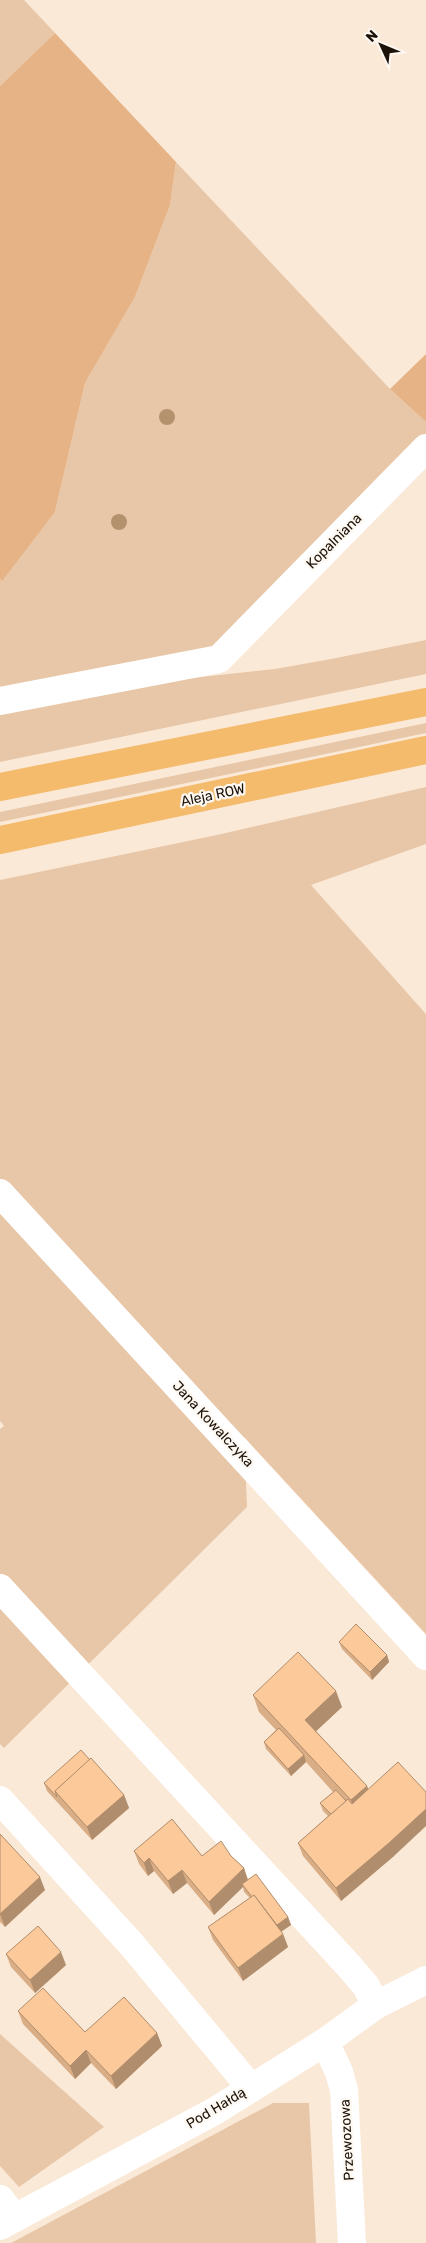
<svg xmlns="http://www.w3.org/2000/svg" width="426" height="2243" viewBox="0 0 426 2243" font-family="Rubik,sans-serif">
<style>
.green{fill:#e8c7a8}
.forest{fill:#e5b385}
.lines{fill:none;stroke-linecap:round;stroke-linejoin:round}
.minor{stroke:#fff;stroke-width:28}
.major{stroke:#f4bb6d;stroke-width:28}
.tree{fill:#b4926e}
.wall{fill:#d9ad85}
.shaded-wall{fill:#b08d6c}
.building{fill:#fcc99b;stroke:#b08d6c}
.labels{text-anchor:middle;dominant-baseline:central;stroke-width:4.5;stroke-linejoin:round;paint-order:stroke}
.street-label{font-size:14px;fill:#1c1208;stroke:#fef8f3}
</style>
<rect width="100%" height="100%" fill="#fbe9d8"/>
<g class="green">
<polygon points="0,0 24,0 55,33 0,86"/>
<polygon points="176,162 390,389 426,422 426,439 213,650 0,692 0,578 2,580 55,512 85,383 135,297 170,205"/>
<polygon points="426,640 426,674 0,762 0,713 192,678 275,669 331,659"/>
<polygon points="426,723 426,733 0,822 0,812"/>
<polygon points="426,787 426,844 311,885 426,1014 426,1634 244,1437 247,1507 4,1748 0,1744 0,1429 4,1426 0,1421 0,880 217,835"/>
<polygon points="0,2034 104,2127 19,2187 0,2166"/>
<polygon points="273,2103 309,2103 316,2243 11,2243"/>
</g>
<g class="forest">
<polygon points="55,33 176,162 170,205 135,297 85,383 55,512 2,581 0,578 0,86"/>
<polygon points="426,354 426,422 390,389"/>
</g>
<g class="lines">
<g class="minor">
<polyline points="0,701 219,659 426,448"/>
<polyline points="0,1193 426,1656"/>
<polyline points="0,1588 349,1966 366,1986 376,2005"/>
<polyline points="0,1800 132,1945 251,2088"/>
<polyline points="325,2042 339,2072 344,2090 352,2243"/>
<polyline points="0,2199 15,2218"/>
<polyline points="0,2226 215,2111 325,2042 376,2005 426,1980"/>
</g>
<g class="major">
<polyline points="0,787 426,702"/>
<polyline points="0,840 426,750"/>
</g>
</g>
<g class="tree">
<circle cx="167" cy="417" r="8"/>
<circle cx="119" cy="522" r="8"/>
</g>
<g class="wall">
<polygon points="339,1642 387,1655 389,1662 372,1680 342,1649"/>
<polygon points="253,1695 342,1707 316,1731 367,1786 394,1856 341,1901 303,1856 298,1843 328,1816 323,1811 320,1803 333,1792 306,1762 291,1776 266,1749 264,1742 276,1730 259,1712"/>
<polygon points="90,1760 124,1795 129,1808 92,1840 47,1791 44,1783"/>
<polygon points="0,1834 45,1890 5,1927 0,1922"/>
<polygon points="134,1851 202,1856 231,1856 244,1868 248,1880 288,1917 291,1925 281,1931 283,1934 288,1947 243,1981 213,1940 208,1927 250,1898 244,1892 243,1887 214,1915 187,1883 173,1894 154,1871 148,1876 139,1864"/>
<polygon points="6,1954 66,1965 35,1993 11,1967"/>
<polygon points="18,2011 85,2032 157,2033 162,2046 116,2089 91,2063 75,2079 23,2024"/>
</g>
<g class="shaded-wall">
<polygon points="387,1655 389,1662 372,1680 370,1672"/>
<polygon points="336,1691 342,1707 311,1736 305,1720"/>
<polygon points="304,1755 306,1762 291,1776 288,1769"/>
<polygon points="367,1786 373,1802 357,1817 351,1800"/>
<polygon points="124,1795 129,1808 92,1840 87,1827"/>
<polygon points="426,1809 426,1826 394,1856 341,1901 336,1888"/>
<polygon points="149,1858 154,1871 148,1876 144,1863"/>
<polygon points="244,1868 248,1881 242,1884 243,1887 214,1915 209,1902"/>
<polygon points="182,1870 187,1883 173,1894 168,1881"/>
<polygon points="40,1877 45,1890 5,1927 0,1914"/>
<polygon points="288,1917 291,1925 278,1934 275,1926"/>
<polygon points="283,1934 288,1947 243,1981 238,1968"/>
<polygon points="61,1952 66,1965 35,1993 30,1980"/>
<polygon points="157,2033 162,2046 116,2089 111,2076"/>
<polygon points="86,2050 91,2063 75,2079 70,2066"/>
</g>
<g class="building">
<polygon points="356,1624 387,1655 370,1672 339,1642"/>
<polygon points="298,1652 336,1691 305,1720 367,1786 351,1800 253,1695"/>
<polygon points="279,1728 304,1755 288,1769 264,1742"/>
<polygon points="81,1750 90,1760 55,1791 57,1797 44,1783"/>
<polygon points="91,1758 124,1795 87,1827 55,1791"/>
<polygon points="398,1762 426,1792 426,1809 389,1843 336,1888 298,1843 348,1799 352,1804"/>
<polygon points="336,1790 346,1801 331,1814 320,1803"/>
<polygon points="172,1819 202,1856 221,1841 231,1856 244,1868 209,1902 182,1870 168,1881 149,1858 144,1863 134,1851"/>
<polygon points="0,1834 40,1877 0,1914"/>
<polygon points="256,1874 288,1917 277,1925 254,1895 252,1897 242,1884"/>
<polygon points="254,1895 283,1934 238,1968 208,1927"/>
<polygon points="38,1926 61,1952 30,1980 6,1954"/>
<polygon points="43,1988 85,2032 124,1997 157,2033 111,2076 86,2050 70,2066 18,2011"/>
</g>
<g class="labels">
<g class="street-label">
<text transform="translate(334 541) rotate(-45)">Kopalniana</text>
<text transform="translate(213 795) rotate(-12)">Aleja ROW</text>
<text transform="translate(213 1424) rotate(47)">Jana Kowalczyka</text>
<text transform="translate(216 2108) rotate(-31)">Pod Hałdą</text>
<text transform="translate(347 2140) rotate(-93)">Przewozowa</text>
</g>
</g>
<g transform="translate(381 45) rotate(314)" stroke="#fef8f3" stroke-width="4" paint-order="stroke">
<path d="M0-4L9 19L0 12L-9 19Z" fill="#1c1208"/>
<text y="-8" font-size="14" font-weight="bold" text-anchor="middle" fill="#1c1208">N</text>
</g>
</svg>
